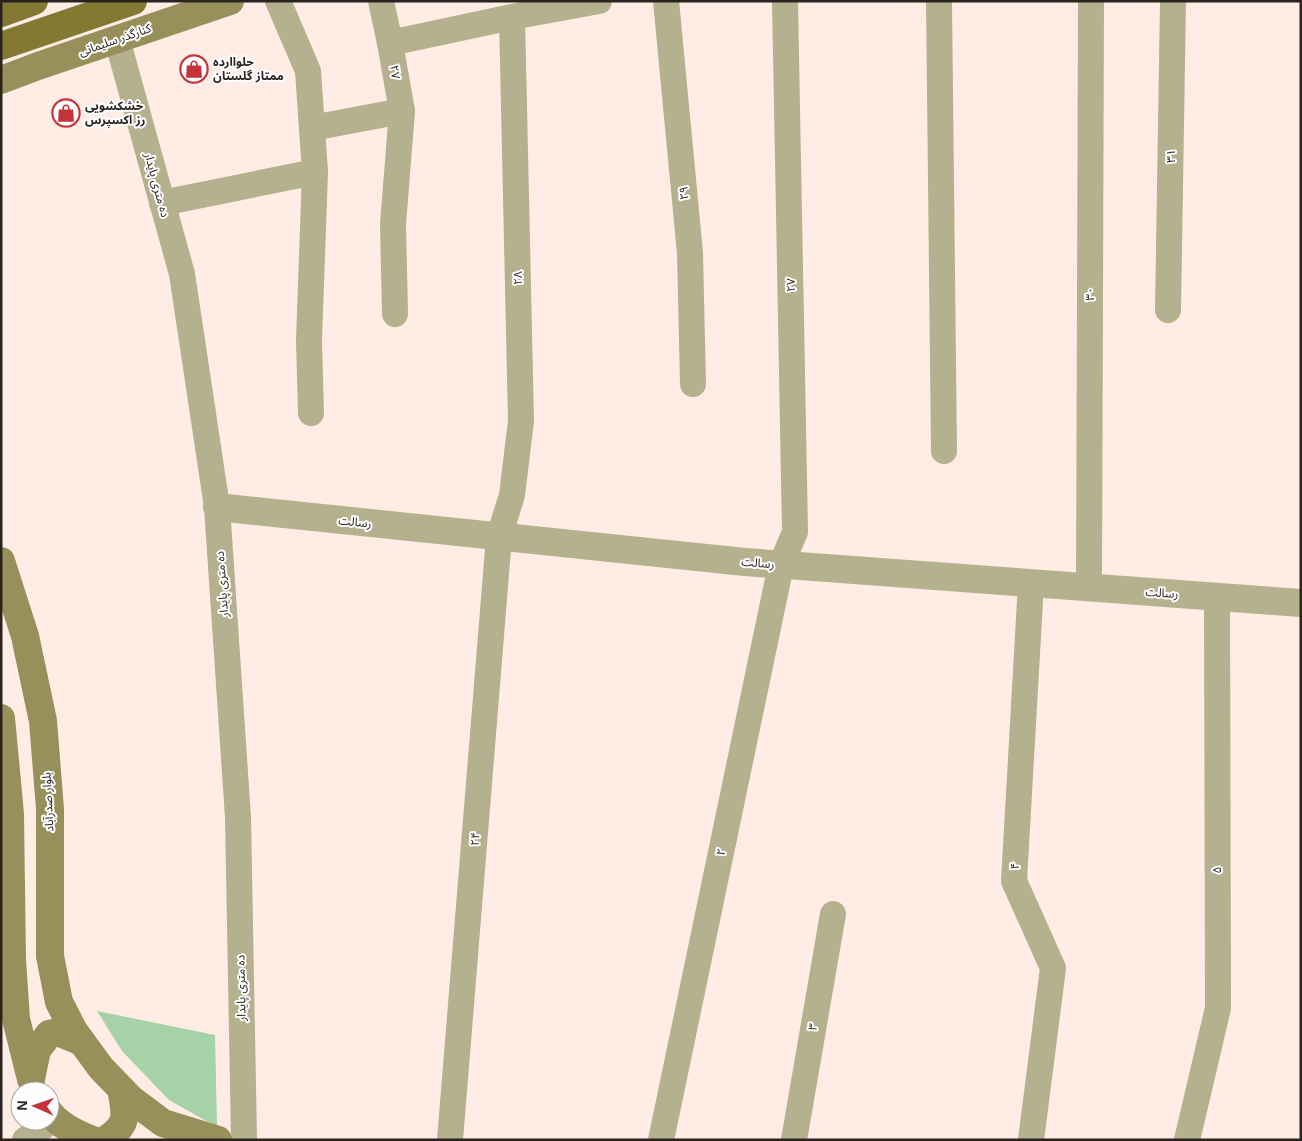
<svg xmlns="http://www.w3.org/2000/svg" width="1302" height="1141" viewBox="0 0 1302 1141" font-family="Arial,'Noto Sans Arabic',sans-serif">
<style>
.green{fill:#a5d2a6}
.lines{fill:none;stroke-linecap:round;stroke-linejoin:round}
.minor{stroke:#b5b08d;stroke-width:26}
.tertiary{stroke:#b5b08d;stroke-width:28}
.secondary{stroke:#98905a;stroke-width:28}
.primary{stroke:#837932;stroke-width:28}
.labels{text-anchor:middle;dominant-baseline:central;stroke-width:4;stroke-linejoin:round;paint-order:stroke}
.street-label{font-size:12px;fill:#2a2421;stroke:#fefefe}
.poi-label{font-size:12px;font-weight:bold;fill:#2a2421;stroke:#fefefe;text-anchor:start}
</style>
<rect width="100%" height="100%" fill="#ffede5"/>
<polygon class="green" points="97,1011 215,1035 217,1127 169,1100 122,1051"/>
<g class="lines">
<g class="minor">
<polyline points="381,1 390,43"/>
<polyline points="666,1 690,253 693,384"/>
<polyline points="939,1 944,451"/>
<polyline points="117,39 182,274 217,507 238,817 244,1140"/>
<polyline points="312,128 402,111"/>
<polyline points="162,203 315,172 308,71 278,1"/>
<polyline points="1168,310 1173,1"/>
<polyline points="395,314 393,224 402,111 390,43 512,17 599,1"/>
<polyline points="311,413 309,340 315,172"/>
<polyline points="1089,588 1091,1"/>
<polyline points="25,1140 55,1118"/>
<polyline points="450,1140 499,537 512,495 521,421 512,17"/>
<polyline points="661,1140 781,565 795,532 785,1"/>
<polyline points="794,1140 833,914"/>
<polyline points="1031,1140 1053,968 1014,881 1031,583"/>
<polyline points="1187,1140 1218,1008 1217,597"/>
</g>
<polyline class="tertiary" points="217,507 745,562 1301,603"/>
<g class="secondary">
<polyline points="1,80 38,66 230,1"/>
<polyline points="1,561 25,636 43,721 50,809 50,956 59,1002 74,1031 82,1042"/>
<polyline points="1,718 10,814 12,960 16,1019 31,1079"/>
<polyline points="31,1079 37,1050 49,1034 58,1032 82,1042 101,1068 131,1099 163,1123 218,1140"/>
<path d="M50,1113c10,13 27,21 43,27"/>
<path d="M105,1140c24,-15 21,-25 16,-51"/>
</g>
<g class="primary">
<polyline points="1,13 34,1"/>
<polyline points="1,46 133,1"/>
</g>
</g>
<defs>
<g id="shop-ring" transform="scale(1.4375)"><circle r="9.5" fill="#fefefe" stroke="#c3333a" stroke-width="1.5"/><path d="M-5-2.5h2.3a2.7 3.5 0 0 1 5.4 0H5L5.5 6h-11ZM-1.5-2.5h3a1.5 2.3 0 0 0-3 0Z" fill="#c3333a"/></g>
</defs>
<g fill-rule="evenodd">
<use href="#shop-ring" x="194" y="69"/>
<use href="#shop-ring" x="66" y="113"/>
</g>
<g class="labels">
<g class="street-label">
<text transform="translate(115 40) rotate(-19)">کنارگذر سلیمانی</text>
<text transform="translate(395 72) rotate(81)">۲۷</text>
<text transform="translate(1171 156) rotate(-89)">۳۱</text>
<text transform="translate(157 185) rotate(75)">ده متری پایدار</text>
<text transform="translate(684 193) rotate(-95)">۲۹</text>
<text transform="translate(518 278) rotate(-91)">۲۸</text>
<text transform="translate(791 285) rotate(-91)">۲۷</text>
<text transform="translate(1090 294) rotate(-90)">۳۰</text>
<text transform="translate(355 522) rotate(6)">رسالت</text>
<text transform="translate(758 563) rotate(5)">رسالت</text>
<text transform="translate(222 584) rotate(-94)">ده متری پایدار</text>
<text transform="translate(1162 593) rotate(4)">رسالت</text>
<text transform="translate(48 802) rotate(-93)">بلوار صدرآباد</text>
<text transform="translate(475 839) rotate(-85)">۲۴</text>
<text transform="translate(721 852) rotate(-78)">۲</text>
<text transform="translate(1015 866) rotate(-87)">۴</text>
<text transform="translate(1217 870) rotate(-90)">۵</text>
<text transform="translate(241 988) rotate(-91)">ده متری پایدار</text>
<text transform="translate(813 1027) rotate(-80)">۳</text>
</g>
<g class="poi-label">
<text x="213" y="62">حلواارده<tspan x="213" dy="14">ممتاز گلستان</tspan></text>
<text x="85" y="106">خشکشویی<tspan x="85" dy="14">رز اکسپرس</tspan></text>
</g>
</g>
<rect width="1302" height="1141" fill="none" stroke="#2a2421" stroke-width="5"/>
<g transform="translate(35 1106) rotate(272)"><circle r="24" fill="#fefefe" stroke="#a9a7a6"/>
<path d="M0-4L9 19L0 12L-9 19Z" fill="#c3333a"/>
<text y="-8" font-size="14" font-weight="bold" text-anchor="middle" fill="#2a2421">N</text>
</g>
</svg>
